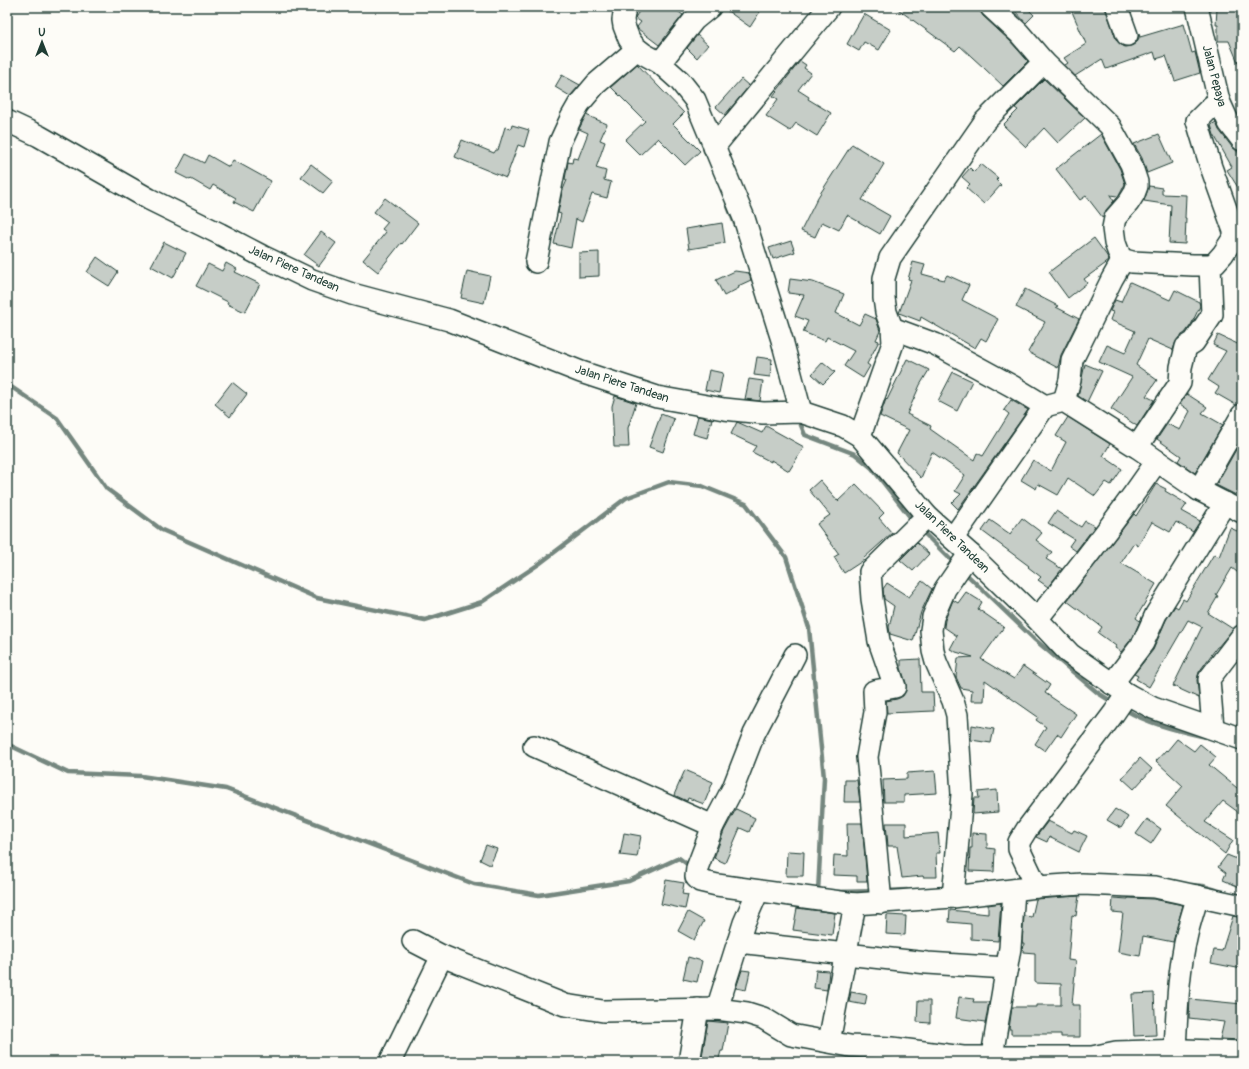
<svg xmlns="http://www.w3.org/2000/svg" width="1249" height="1069" viewBox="0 0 1249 1069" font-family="Pangolin,sans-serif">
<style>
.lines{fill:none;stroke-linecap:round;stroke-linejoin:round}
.stream{stroke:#75877f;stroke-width:4.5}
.building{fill:#c6cdc7;stroke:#1f3d34}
.minor-casing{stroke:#1f3d34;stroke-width:24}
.minor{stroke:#fdfcf7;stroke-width:21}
.labels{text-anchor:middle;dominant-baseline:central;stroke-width:3.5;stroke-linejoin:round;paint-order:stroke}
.street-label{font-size:12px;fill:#1f3d34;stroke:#fdfcf7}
</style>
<rect width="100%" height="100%" fill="#fdfcf7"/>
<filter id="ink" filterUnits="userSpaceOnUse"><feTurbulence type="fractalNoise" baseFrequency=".025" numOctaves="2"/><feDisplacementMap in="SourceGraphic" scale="8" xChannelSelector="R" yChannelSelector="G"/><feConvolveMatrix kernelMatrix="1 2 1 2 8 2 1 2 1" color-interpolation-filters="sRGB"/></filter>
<g filter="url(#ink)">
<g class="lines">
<g class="stream">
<polyline points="727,204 735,224"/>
<polyline points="7,384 57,418 107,489 162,530 317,598 425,620 482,602 539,564 626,498 669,482 702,486 746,504 786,557 809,628 824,778 818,892"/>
<polyline points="798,418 805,435 855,454 872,468 914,522"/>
<polyline points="920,529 956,565"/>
<polyline points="963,571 1034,639 1098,693 1114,703"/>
<path d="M1124,709c25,15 52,21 81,28"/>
<polyline points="7,744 68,773 141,776 226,789 474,884 539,895 629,881 679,858 691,867"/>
<polyline points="1192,885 1203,886 1216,890"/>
<polyline points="884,891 907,890"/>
<polyline points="836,892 875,891"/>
</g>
</g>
<g class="building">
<polygon points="642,7 672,7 683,15 659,45 638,29 637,27 641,22 635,18 636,16"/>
<polygon points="722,7 763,7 750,27"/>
<polygon points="895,7 979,7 980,11 983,16 1010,41 1028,61 1003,86 984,68 960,46 955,51"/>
<polygon points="1011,7 1026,7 1034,15 1026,23"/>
<polygon points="1070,7 1105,7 1116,39 1120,44 1125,47 1131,46 1136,43 1139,38 1139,33 1140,37 1184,24 1192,53 1195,52 1200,73 1175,81 1166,56 1156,59 1154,52 1106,69 1102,59 1075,76 1065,65 1068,63 1064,58 1086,44"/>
<polygon points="1217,8 1242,10 1242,72 1229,41 1218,41 1218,25 1216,25"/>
<polygon points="864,14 891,30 879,50 864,42 859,51 847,44"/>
<polygon points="697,35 708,45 697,58 687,48"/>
<polygon points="800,61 806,65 804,68 811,73 798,90 809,97 808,99 831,113 817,136 796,123 790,131 766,116 778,99 773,96"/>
<polygon points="637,64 684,113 673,124 700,151 685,165 658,138 640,155 625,140 645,121 611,87"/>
<polygon points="562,75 580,85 570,96 555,87"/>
<polygon points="741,79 749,86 725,115 716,107"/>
<polygon points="1044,79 1085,118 1058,143 1044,128 1026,147 1003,125 1018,110 1015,108"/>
<polygon points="586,115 607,124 600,140 605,142 596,168 606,171 604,180 611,182 607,198 592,194 582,222 576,219 571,248 554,244 561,214 558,213 562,192 567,180 565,179 568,162 572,163 573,158 578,159 588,133 579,129"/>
<polygon points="1216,122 1219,130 1232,147 1237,151 1242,160 1242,194 1227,170 1232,167 1214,135 1211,125"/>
<polygon points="512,125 529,130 524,147 518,145 506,178 455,157 462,140 494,153 496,150 498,150 505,127 511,129"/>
<polygon points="1101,134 1120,169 1125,184 1120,194 1117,196 1110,195 1114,201 1106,210 1103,218 1086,196 1080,200 1056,169"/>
<polygon points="1159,134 1172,163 1147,173 1142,158 1134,144"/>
<polygon points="852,144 884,164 862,200 890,216 880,234 847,215 839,230 822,222 815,237 801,231 818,197"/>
<polygon points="186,154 204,163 208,155 229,167 233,160 271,181 254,212 234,202 236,198 213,185 210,190 191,179 190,180 176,173"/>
<polygon points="311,164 333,181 323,193 301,177"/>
<polygon points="981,164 998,178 996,180 1001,185 984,204 966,188 970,184 962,177 970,168 974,172"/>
<polygon points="1149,186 1162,188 1162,194 1186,195 1185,218 1186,218 1185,244 1169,243 1171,205 1144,201"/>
<polygon points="385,198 418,223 402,244 401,243 378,272 363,260 386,232 382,229 388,222 374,212"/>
<polygon points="722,223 725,243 689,249 686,229"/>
<polygon points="321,232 336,243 319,266 304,255"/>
<polygon points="1094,238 1107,256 1109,261 1084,279 1087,283 1068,298 1049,272"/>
<polygon points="791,241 795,252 773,259 769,248"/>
<polygon points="164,242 186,253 173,278 151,266"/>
<polygon points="599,252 599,276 579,277 579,253"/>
<polygon points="97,257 118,272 109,286 87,272"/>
<polygon points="913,262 925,265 922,274 944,280 947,275 969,285 962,300 998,319 986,341 981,338 975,348 921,317 920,321 899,313 911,280 908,279"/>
<polygon points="226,263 237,269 235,272 260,284 245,312 227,304 228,302 196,286 208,264 222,271"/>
<polygon points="467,271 490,276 484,303 461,298"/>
<polygon points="735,271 749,273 751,280 738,286 739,288 724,296 716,280"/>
<polygon points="790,279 813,282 844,294 836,313 859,325 865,314 876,319 880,331 876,340 879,341 867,364 870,366 863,378 844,366 854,351 827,337 825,341 803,332 808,321 795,316 804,295 788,293"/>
<polygon points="1130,282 1170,300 1175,290 1199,302 1200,306 1191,325 1185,333 1179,337 1175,344 1173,350 1148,339 1136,365 1157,380 1146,396 1154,400 1137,426 1111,409 1132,377 1099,362 1107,345 1125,353 1135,331 1110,320 1113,312 1110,311 1115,300 1121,302"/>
<polygon points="1025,289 1058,306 1056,307 1079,319 1061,355 1058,368 1028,352 1045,322 1016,307"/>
<polygon points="1218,335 1242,346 1242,403 1236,405 1215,393 1219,387 1208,380 1226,351 1213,345"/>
<polygon points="757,357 772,359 770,377 754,375"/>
<polygon points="907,359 929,370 920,385 907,414 931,426 930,429 974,460 977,453 983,456 1009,414 1004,410 1011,400 1028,410 958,509 952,503 961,494 955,491 965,475 932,452 921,478 897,453 909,430 880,416 886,399 887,400"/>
<polygon points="823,362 835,372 823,384 812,374"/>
<polygon points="1085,364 1102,371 1087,402 1078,396"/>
<polygon points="709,370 723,373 719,393 705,390"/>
<polygon points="953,372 972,381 957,411 938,401"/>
<polygon points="749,379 763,381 760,401 745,399"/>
<polygon points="232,382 247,394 230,417 215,404"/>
<polygon points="1187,394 1207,407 1202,413 1223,425 1195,473 1178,461 1181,456 1157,439 1167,424 1180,430 1190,411 1180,404"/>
<polygon points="615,396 636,403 628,428 629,447 614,447 612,406"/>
<polygon points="661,414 674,419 663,452 649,447"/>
<polygon points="698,416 712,419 707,438 693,434"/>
<polygon points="1068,417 1110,444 1103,456 1122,469 1111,485 1106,482 1095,496 1068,478 1058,495 1038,484 1036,489 1021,480 1033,460 1051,471 1066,442 1056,436"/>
<polygon points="737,422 762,433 766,426 804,447 789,471 771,460 771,462 752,452 756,446 731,434"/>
<polygon points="1242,439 1242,483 1236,495 1216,485"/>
<polygon points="820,480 838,501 856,484 884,513 879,518 892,533 863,559 864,560 844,573 834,557 839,554 817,524 830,515 809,490"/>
<polygon points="1156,484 1166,489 1165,491 1187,504 1182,511 1200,521 1193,532 1176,522 1170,532 1152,522 1138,546 1134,543 1121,563 1156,584 1136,618 1140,621 1133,637 1121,652 1115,648 1116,646 1098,633 1102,627 1067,601 1134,514 1136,516"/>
<polygon points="1056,511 1081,527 1085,521 1095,526 1076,551 1069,546 1074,539 1048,523"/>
<polygon points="1022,518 1042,533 1036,540 1052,552 1046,559 1062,569 1048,587 1038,580 1041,577 1028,567 1029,566 982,531 990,520 1010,534"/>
<polygon points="1230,528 1242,533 1242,576 1232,568 1216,595 1218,596 1208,613 1233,629 1218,647 1217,647 1199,672 1197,680 1199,698 1173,686 1202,627 1188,620 1149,687 1136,679 1138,676 1134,674 1153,650 1166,620 1175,606 1178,608 1183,599 1186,601 1214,554 1219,557"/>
<polygon points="917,543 929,554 913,571 900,560"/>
<polygon points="922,581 932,589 921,612 913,641 890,634 889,627 894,606 884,599 883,589 887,583 909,597"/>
<polygon points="966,592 982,602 978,609 1004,627 981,659 1014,679 1023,666 1050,685 1045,693 1076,714 1061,737 1057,734 1045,751 1035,744 1046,727 1036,720 1038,717 985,680 984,701 971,701 972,690 961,688 956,677 958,658 973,657 956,652 950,649 957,636 944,627 945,620 953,600 958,603"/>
<polygon points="920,659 921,692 933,692 934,711 887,713 886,701 897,699 903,696 906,690 906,683 901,668 901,660"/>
<polygon points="972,725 994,729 991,743 971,740"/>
<polygon points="1177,739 1194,751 1200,744 1216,757 1209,765 1242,792 1242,815 1223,801 1205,822 1233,840 1225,854 1166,806 1183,786 1156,761 1166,750 1167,751"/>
<polygon points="1140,758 1152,769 1134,789 1122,778"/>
<polygon points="685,770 713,782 704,804 688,798 687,801 674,795"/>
<polygon points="935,771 937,793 904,795 904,802 884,802 883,780 907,779 907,773"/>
<polygon points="845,780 857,780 860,802 844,802"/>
<polygon points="997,790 998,812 973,814 974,798 979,798 978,792"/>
<polygon points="736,809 755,818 749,832 740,828 725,863 714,858 724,831"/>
<polygon points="1115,809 1128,817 1121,828 1107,820"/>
<polygon points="1147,819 1161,829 1151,844 1136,834"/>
<polygon points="1048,821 1072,833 1074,830 1087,836 1079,852 1049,837 1047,842 1036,837"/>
<polygon points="847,823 862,823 867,881 857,881 857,876 833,875 834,855 848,856"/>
<polygon points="886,823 906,823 906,836 938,833 940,853 936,853 937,877 923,877 923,876 902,878 897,846 888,846"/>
<polygon points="624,833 641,836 637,857 620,855"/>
<polygon points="972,833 987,834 987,848 995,849 994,872 969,871 970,848 972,848"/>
<polygon points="486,845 497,849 490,865 480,860"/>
<polygon points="787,851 804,852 803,876 786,876"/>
<polygon points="1227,855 1242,861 1242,888 1223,880 1226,873 1218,867"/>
<polygon points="666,880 684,883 682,894 688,895 685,909 661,904"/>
<polygon points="1079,896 1076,916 1072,915 1068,960 1076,961 1072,1005 1080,1005 1080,1037 1061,1037 1061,1034 1011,1034 1011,1029 1009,1029 1012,1007 1037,1007 1037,1005 1061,1005 1061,984 1035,983 1035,953 1023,952 1024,943 1022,943 1024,916 1032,917 1036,899"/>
<polygon points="1113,898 1128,899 1128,898 1153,899 1183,905 1173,942 1143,936 1140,956 1118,952 1123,913 1112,912"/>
<polygon points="1001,903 998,941 971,939 971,924 949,922 950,910 988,914 988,905"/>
<polygon points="797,908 835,913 832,935 793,930"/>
<polygon points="688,912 704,921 694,940 678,931"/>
<polygon points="887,915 906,916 905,935 886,934"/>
<polygon points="1233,916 1242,918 1242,969 1211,963 1214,950 1222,951"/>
<polygon points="688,957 702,961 697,982 683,979"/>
<polygon points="742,970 750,971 746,990 736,988"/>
<polygon points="816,970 829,971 827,990 814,988"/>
<polygon points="851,992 867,995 865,1005 849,1002"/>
<polygon points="1154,993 1156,1035 1134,1036 1132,994"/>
<polygon points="959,997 974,999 973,1002 989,1002 985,1025 985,1022 956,1018"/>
<polygon points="1190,999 1242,1004 1242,1040 1220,1039 1224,1022 1189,1018"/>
<polygon points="918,1001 930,1001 930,1023 917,1022"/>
<polygon points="708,1021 728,1023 723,1051 721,1051 718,1062 701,1062"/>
</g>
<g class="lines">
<g class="minor-casing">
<g id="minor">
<polyline points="625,7 623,20 624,26 629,39 635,47 644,54 660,63 680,81 695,100 744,218 782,340 801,412"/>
<polyline points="1117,7 1127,35"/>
<polyline points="1197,7 1219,101 1229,123 1242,140"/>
<polyline points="1044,62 1110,126 1131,164 1137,182 1137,186 1134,194 1129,202 1115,218 1113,228 1115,243 1121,259 1120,265 1112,279 1072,360 1070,380 1064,401"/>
<polyline points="660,63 694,20 710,7"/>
<polyline points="7,121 39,136 149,199 220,234 262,256 312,280 352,294 449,320 581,372 657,397 724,409 763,413 801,412 843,426 860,436 927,516 971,555 1037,619 1070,654 1127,694 1153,708 1242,739"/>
<polyline points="714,147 829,7"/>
<polyline points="1121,259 1132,262 1193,265 1210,265 1215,263 1223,254 1234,237 1234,231 1211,167 1197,121 1212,106 1219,101"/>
<polyline points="536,262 560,142 571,118 579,104 596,84 637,49"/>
<polyline points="892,328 935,344 1012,386 1045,406 1064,401 1137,447 1199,490 1242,512"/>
<polyline points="860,436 893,343 892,328 886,312 884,298 884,278 890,258 985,121 1044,62 1019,33 991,7"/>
<polyline points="1137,447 1180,383 1181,367 1186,347 1194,342 1212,315 1210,265"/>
<polyline points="1199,490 1242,415"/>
<polyline points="953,538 1045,406"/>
<path d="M1037,619c42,-51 82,-103 120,-158"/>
<polyline points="795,655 754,734 733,788 713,826 697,868 696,877 700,881 717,885 855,904 953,897 1037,887 1082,884 1155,887 1242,906"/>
<polyline points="1112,684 1143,643 1156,614 1225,503"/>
<polyline points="1213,728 1209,679 1242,636"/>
<polyline points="534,746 713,826"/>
<polyline points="1037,887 1019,849 1019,842 1027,829 1114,713 1127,694"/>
<polyline points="953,897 962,794 957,715 953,701 936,662 933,651 931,630 933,617 945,589 965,560 971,555"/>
<polyline points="881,903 870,785 867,757 875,712 874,691 895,687 879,641 872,599 870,572 927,516"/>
<polyline points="413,941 442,956 565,1005 603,1011 717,1009 747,1013 763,1018 791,1035 850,1046 892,1048 963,1057 1092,1057 1116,1052 1185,1050 1242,1052"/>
<polyline points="738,942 927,963 1007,968"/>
<polyline points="717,1009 744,923 758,891"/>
<polyline points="829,1042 855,904"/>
<path d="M1175,1050c2,-38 3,-78 12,-116 3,-13 7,-25 11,-38"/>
<polyline points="992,1056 1010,948 1014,890"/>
<polyline points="390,1062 442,956"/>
<polyline points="689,1062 698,1009"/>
</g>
</g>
<use href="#minor" class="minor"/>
</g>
</g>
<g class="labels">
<g class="street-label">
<text transform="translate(1214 76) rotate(75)">Jalan Pepaya</text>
<text transform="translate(294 269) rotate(24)">Jalan Piere Tandean</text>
<text transform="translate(622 384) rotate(18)">Jalan Piere Tandean</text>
<text transform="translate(952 537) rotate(44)">Jalan Piere Tandean</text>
</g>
</g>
<rect width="1249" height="1069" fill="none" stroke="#fdfcf7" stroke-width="24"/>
<rect x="12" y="12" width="1225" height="1045" fill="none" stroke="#1f3d34" stroke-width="1.5" filter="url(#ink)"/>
<g transform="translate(42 42)" stroke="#fdfcf7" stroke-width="3" paint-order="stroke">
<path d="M0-3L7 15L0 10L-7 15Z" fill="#1f3d34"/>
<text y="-6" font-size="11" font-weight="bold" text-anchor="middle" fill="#1f3d34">U</text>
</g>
</svg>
